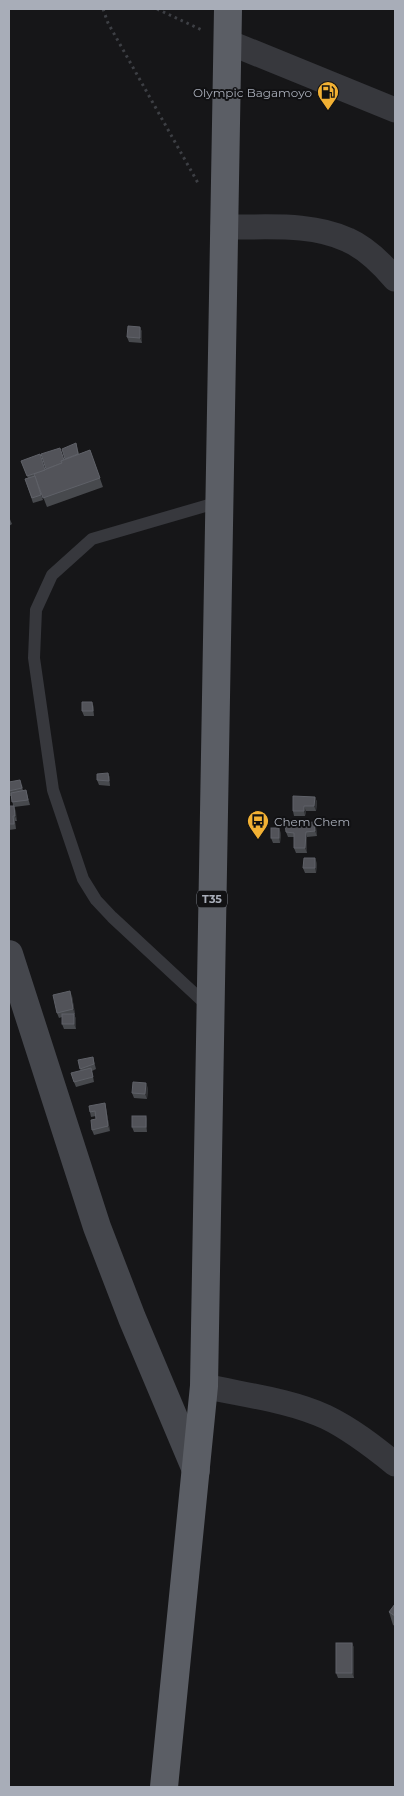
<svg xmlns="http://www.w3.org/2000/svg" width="404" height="1796" viewBox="0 0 404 1796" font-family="Montserrat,sans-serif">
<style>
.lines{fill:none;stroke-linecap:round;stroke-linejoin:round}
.path{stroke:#3d3f44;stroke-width:3;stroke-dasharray:2.5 4;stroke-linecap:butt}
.service{stroke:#37383d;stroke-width:12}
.minor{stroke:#37383d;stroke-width:25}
.secondary{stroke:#45474d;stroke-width:28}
.trunk{stroke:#5b5e65;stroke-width:28}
.wall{fill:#47494d}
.shaded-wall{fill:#2f3033}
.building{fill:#525359;stroke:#5f6168}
.labels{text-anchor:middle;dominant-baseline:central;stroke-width:4;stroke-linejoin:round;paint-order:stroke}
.shield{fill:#111113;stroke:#7b7e86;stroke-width:1}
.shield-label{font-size:11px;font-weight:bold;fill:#a8adb8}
.poi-label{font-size:12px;fill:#a8adb8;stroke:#111113;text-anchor:end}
</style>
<rect width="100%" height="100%" fill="#161618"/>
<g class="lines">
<g class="path">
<polyline points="103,9 108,23 198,183"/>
<polyline points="157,9 202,30"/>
</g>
<polyline class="service" points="210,1008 112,917 96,900 83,879 53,790 34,658 36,610 52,575 92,539 219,502"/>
<g class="minor">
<polyline points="228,42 395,110"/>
<path d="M223,227c41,1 87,-5 125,13 18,8 35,25 47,39"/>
<path d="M204,1386c40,9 85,14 122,31 25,12 48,30 69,47"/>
</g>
<polyline class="secondary" points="9,954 97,1227 132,1318 196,1470"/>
<polyline class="trunk" points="164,1787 204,1386 228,9"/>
</g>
<g class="wall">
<polygon points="140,327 142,332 142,343 129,342 127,337"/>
<polygon points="76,443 79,454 90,450 103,487 47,507 36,479 43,500 33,503 25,479 28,478 21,461 45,470 65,459"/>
<polygon points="9,517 12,524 9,526"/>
<polygon points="94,707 94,716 84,716 82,711"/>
<polygon points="108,773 110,778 110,786 99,785 97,780"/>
<polygon points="9,782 22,785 23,791 26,790 30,805 14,807 17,821 15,821 16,829 9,830 9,806 13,806 12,796 9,796"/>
<polygon points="315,797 317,802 316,811 306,811 305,816 294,816 293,811"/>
<polygon points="301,819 302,823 314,822 316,827 317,836 307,837 307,853 296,853 294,848 294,837 288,837 286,832"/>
<polygon points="281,833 280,843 273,843 271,838"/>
<polygon points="317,863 316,873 305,873 303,868"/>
<polygon points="72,996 75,1014 74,1014 76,1019 76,1029 64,1029 62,1024 62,1017 59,1018 57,1013"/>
<polygon points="93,1057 96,1069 92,1071 94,1082 76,1087 74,1082 81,1070 80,1069"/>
<polygon points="148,1088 147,1099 134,1098 132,1093"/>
<polygon points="105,1103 106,1108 110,1131 94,1135 92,1130 96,1119 96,1116 91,1117 90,1112"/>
<polygon points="146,1116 147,1121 147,1132 134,1132 132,1127"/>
<polygon points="395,1604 395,1626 393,1625 389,1612"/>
<polygon points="352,1643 354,1648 354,1678 338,1678 336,1673"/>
</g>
<g class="shaded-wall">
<polygon points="140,327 142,332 142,343 140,338"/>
<polygon points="92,702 94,707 94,716 93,711"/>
<polygon points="108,773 110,778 110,786 109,781"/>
<polygon points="315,797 317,802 316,811 314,806"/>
<polygon points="14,806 16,811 17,821 15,816"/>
<polygon points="304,806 306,811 305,816 304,811"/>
<polygon points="314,822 316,827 317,836 315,831"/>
<polygon points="279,828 281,833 280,843 279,838"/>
<polygon points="306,832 307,837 307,853 305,848"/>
<polygon points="315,858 317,863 316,873 315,868"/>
<polygon points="70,991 72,996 75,1014 73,1009"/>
<polygon points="74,1014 76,1019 76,1029 74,1024"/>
<polygon points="146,1083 148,1088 147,1099 145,1094"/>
<polygon points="105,1103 106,1108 110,1131 108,1126"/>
<polygon points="146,1116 147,1121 147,1132 146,1127"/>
<polygon points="352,1643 354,1648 354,1678 352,1673"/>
</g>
<g class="building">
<polygon points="128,326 140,327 140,338 127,337"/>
<polygon points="76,443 78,454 65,459 62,449"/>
<polygon points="60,448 64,460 61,461 62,463 46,469 41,454"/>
<polygon points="90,450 100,478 43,498 34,474 62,463 61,461"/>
<polygon points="40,454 45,470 27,476 21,461"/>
<polygon points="35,476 41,495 32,498 25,479"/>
<polygon points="82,702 92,702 93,711 82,711"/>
<polygon points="108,773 109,781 97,780 97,774"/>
<polygon points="20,780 22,788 9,791 9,782"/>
<polygon points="26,790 28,800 12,802 11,793"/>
<polygon points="293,796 315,797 314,806 304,806 304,811 293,811"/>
<polygon points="9,806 14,806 15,816 13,816 14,824 9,824"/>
<polygon points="301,819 302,823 314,822 315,831 306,832 305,848 294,848 294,833 286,832 285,823"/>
<rect x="271" y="828" width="8" height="10"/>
<polygon points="304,858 315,858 315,868 303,868"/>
<polygon points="70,991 73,1009 57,1013 53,995"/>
<rect x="62" y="1014" width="12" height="10"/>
<polygon points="93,1057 94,1064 80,1069 78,1060"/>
<polygon points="91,1068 93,1077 74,1082 71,1073"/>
<polygon points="133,1082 146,1083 145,1094 132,1093"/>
<polygon points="105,1103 108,1126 92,1130 91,1120 96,1119 95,1111 90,1112 89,1106"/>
<rect x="132" y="1116" width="14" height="11"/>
<polygon points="395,1604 395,1616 389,1612"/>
<rect x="336" y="1643" width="16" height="30"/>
</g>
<defs>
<g id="fuel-pin" transform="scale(1.125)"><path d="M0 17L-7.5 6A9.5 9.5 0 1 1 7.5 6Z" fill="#f2b134" stroke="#111113"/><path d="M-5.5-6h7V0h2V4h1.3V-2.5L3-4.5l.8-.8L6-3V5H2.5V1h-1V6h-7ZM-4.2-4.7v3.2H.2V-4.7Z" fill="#111"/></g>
<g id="bus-pin" transform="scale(1.125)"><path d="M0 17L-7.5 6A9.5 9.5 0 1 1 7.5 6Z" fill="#f2b134" stroke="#111113"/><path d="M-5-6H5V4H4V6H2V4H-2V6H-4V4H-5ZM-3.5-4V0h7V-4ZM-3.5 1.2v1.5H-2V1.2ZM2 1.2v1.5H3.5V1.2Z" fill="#111"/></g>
</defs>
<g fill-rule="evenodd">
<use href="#fuel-pin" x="328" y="92"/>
<use href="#bus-pin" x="258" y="821"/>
</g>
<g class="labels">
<rect class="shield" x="197" y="890.5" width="30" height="17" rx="4"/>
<g class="shield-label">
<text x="212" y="899">T35</text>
</g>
<g class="poi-label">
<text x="312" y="92">Olympic Bagamoyo</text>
<text x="274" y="821" text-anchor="start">Chem Chem</text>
</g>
</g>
<rect width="404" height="1796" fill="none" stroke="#a8adb8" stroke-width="20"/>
</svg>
